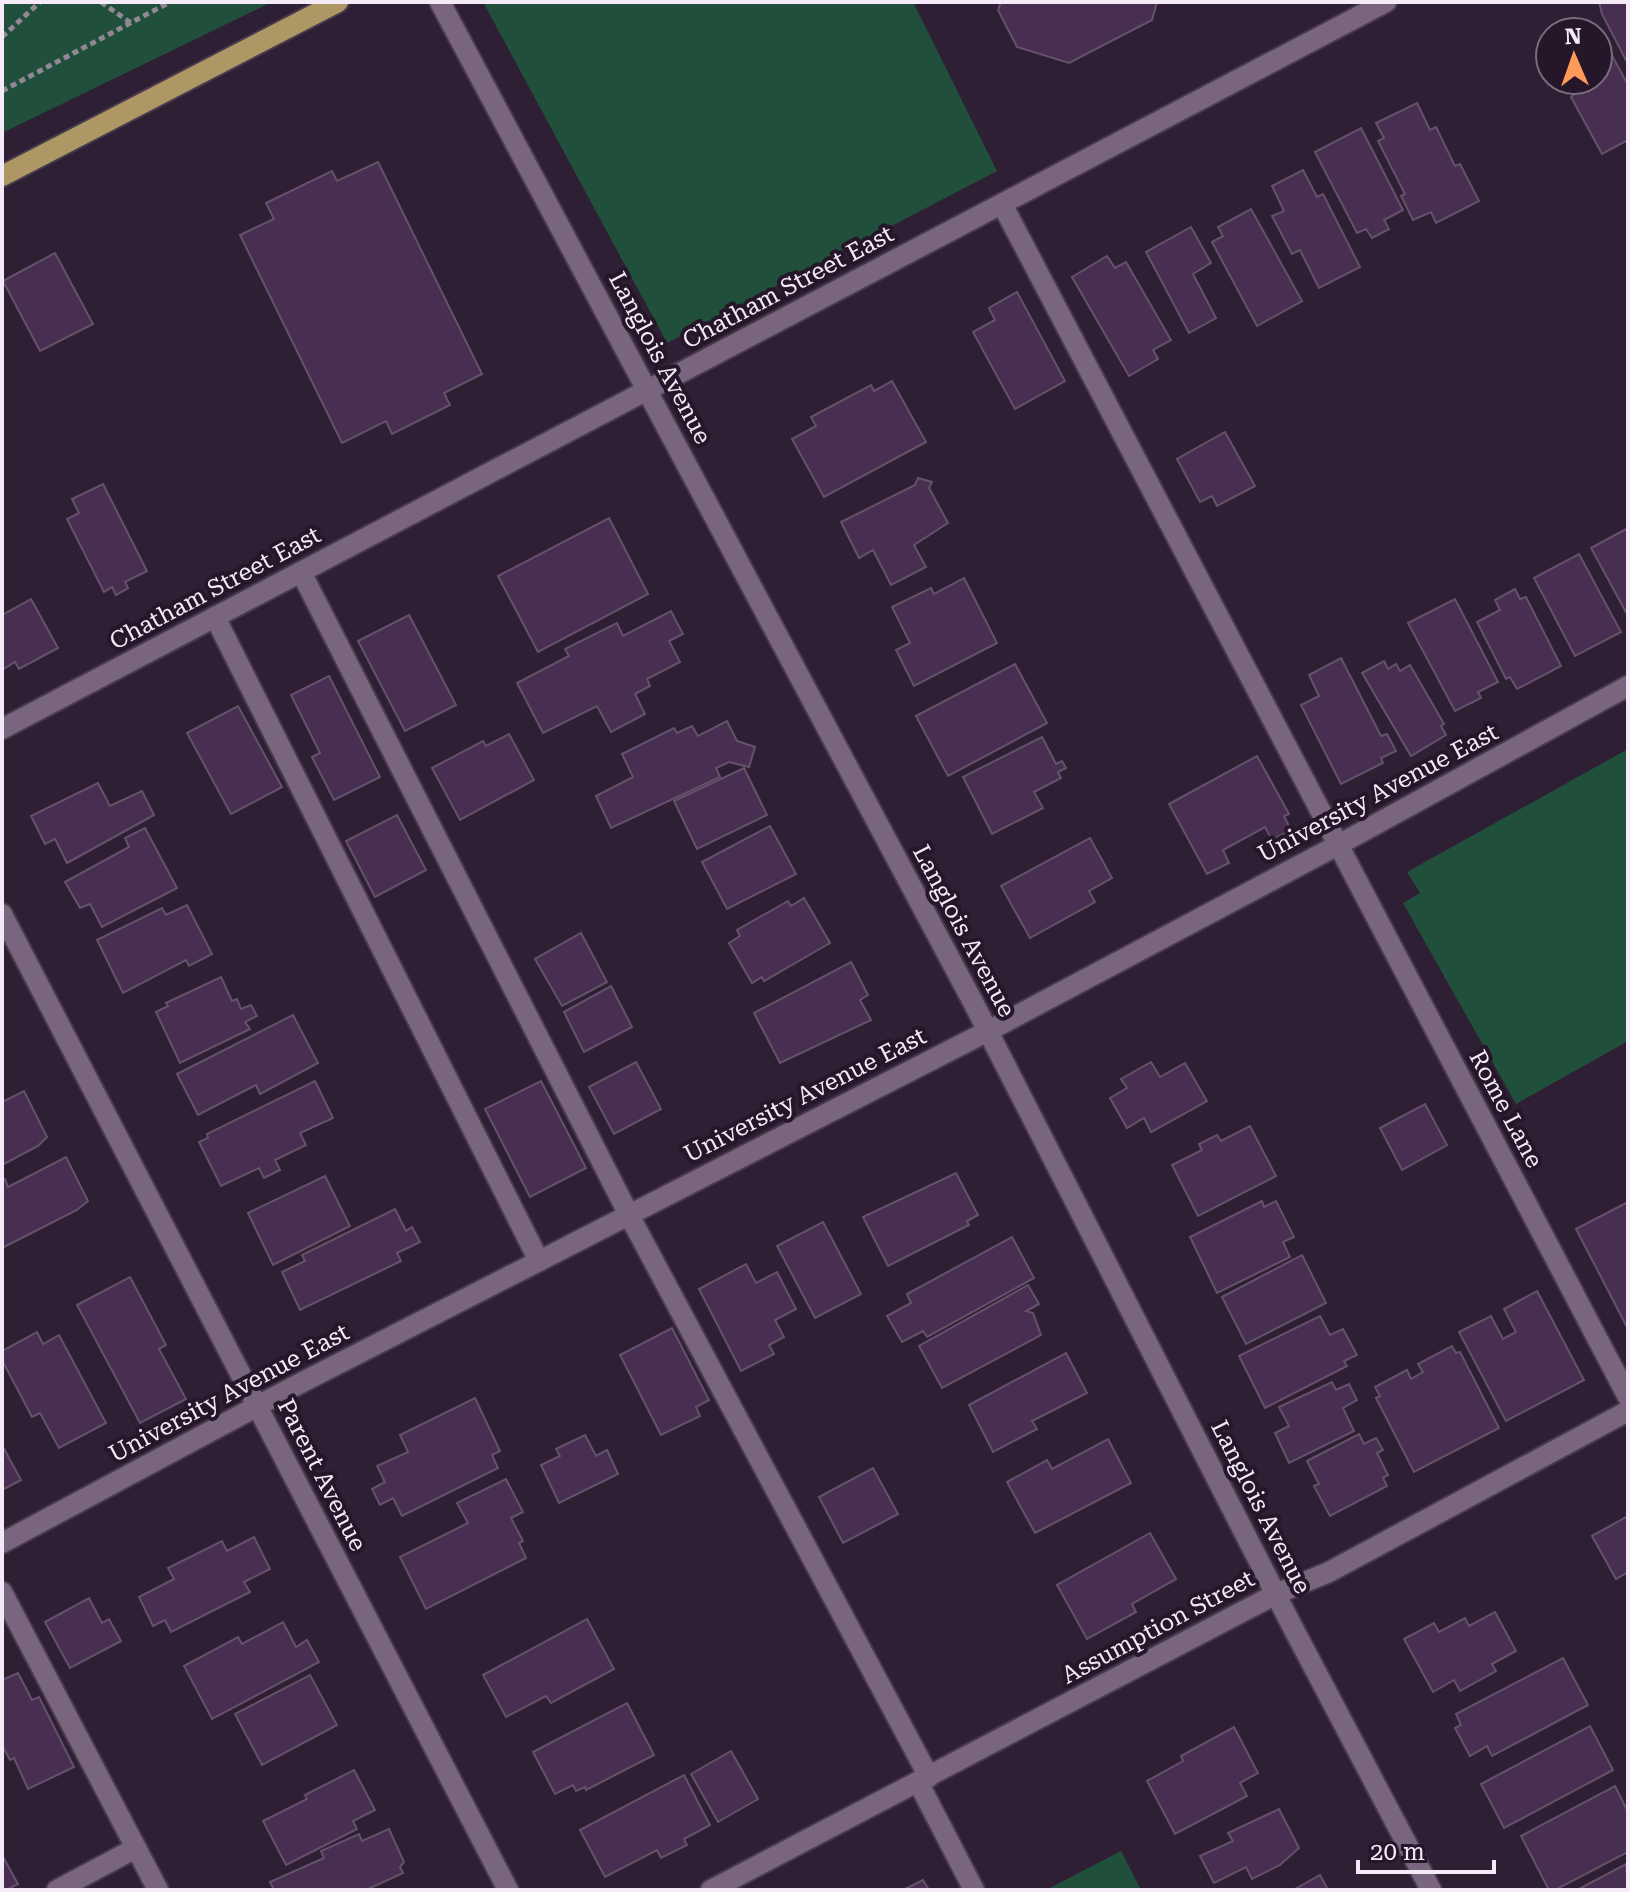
<svg xmlns="http://www.w3.org/2000/svg" width="1630" height="1892" viewBox="0 0 1630 1892" font-family="'Roboto Serif',serif">
<style>
.green{fill:#20503b}
.building{fill:#482e50;stroke:#64526a;stroke-width:2}
.lines{fill:none;stroke-linecap:round;stroke-linejoin:round}
.minor-casing{stroke:#483a4c;stroke-width:24}
.major-casing{stroke:#483a4c;stroke-width:24}
.path{stroke:#938697;stroke-width:5;stroke-dasharray:6 4;stroke-linecap:butt}
.minor{stroke:#79667e;stroke-width:20}
.major{stroke:#ad9764;stroke-width:20}
.labels{text-anchor:middle;dominant-baseline:central;stroke-width:8;stroke-linejoin:round;paint-order:stroke}
.street-label{font-size:24px;fill:#f5eaf8;stroke:#26162a}
</style>
<rect width="100%" height="100%" fill="#2f1f34"/>
<g class="green">
<polygon points="2,2 272,2 2,133"/>
<polygon points="483,2 913,2 997,171 667,343"/>
<polygon points="1628,749 1628,1041 1516,1104 1403,903 1420,893 1407,872"/>
<polygon points="1121,1851 1141,1890 1046,1890"/>
</g>
<g class="building">
<polygon points="1001,2 1157,2 1152,20 1069,63 1017,47 998,10"/>
<polygon points="1599,2 1628,2 1628,64 1602,14"/>
<polygon points="1597,28 1628,85 1628,140 1602,154 1571,97 1579,90 1574,80 1598,80 1598,32 1589,32"/>
<polygon points="1417,103 1430,130 1436,127 1455,166 1460,164 1479,201 1436,223 1431,212 1413,220 1401,196 1405,194 1378,141 1384,138 1376,123"/>
<polygon points="1361,128 1403,210 1384,220 1389,229 1372,238 1366,229 1357,233 1315,152"/>
<polygon points="378,162 482,374 444,393 450,405 392,434 386,421 342,443 240,235 274,219 266,203 332,171 337,181"/>
<polygon points="1303,170 1317,197 1323,194 1360,267 1319,288 1300,250 1292,254 1272,216 1284,211 1272,186"/>
<polygon points="1251,209 1302,301 1257,326 1212,242 1223,236 1218,227"/>
<polygon points="1191,227 1211,263 1193,274 1216,318 1189,333 1146,252"/>
<polygon points="55,253 93,324 40,351 3,281"/>
<polygon points="1107,256 1115,268 1126,262 1171,340 1153,350 1158,359 1129,376 1072,277"/>
<polygon points="1017,292 1065,381 1015,409 973,332 995,320 989,308"/>
<polygon points="892,381 926,442 824,497 792,439 816,426 811,417 871,385 874,391"/>
<polygon points="1225,432 1255,486 1217,506 1212,496 1200,502 1177,459"/>
<polygon points="918,478 932,482 929,488 948,523 914,545 926,567 891,585 873,550 859,558 841,522 915,485"/>
<polygon points="103,484 147,571 125,582 128,588 116,595 112,587 104,592 67,519 79,513 72,499"/>
<polygon points="609,518 648,594 538,652 498,576"/>
<polygon points="1628,528 1628,616 1591,548"/>
<polygon points="1579,554 1621,632 1575,656 1534,578"/>
<polygon points="964,578 997,643 914,686 896,650 910,643 892,607 931,588 934,594"/>
<polygon points="1515,589 1520,599 1526,597 1561,666 1517,689 1510,677 1506,679 1477,622 1500,610 1495,600"/>
<polygon points="31,599 58,648 19,669 15,662 2,670 2,615"/>
<polygon points="1455,599 1498,682 1478,692 1481,698 1455,711 1408,623"/>
<polygon points="671,611 683,634 669,641 680,662 647,679 650,686 635,694 645,714 611,732 597,706 543,733 517,683 569,656 565,649 617,623 623,636"/>
<polygon points="409,615 456,705 405,731 358,641"/>
<polygon points="1341,658 1381,736 1387,734 1396,751 1381,758 1383,763 1341,784 1301,705 1319,696 1309,675"/>
<polygon points="1384,661 1388,669 1396,664 1400,671 1410,665 1444,724 1441,726 1446,735 1411,756 1362,673"/>
<polygon points="1015,664 1047,723 948,776 916,716"/>
<polygon points="329,676 380,777 334,800 312,757 320,753 291,695"/>
<polygon points="238,706 282,787 231,814 187,733"/>
<polygon points="727,721 737,741 755,747 749,767 729,762 716,768 720,777 611,828 596,796 633,777 622,754 674,728 677,733 692,726 698,736"/>
<polygon points="509,734 534,780 460,820 432,768 483,741 486,746"/>
<polygon points="1042,737 1056,764 1062,761 1066,768 1058,772 1061,778 1034,792 1043,808 992,834 963,777"/>
<polygon points="1257,756 1289,814 1284,816 1291,830 1272,840 1265,827 1223,850 1229,863 1207,874 1169,804"/>
<polygon points="744,768 767,815 697,849 674,801"/>
<polygon points="98,783 110,806 142,791 154,815 67,863 55,839 45,844 31,816"/>
<polygon points="397,815 426,870 375,897 346,841"/>
<polygon points="770,826 796,874 727,909 702,862"/>
<polygon points="145,828 177,888 102,927 90,904 80,908 65,882 129,847 125,838"/>
<polygon points="1090,838 1112,878 1089,891 1095,902 1030,938 1001,886"/>
<polygon points="804,898 830,943 764,981 762,977 752,983 729,943 740,936 737,930 788,901 791,906"/>
<polygon points="187,905 212,954 189,966 186,960 123,993 97,940 162,908 166,915"/>
<polygon points="581,933 607,982 562,1006 535,959"/>
<polygon points="851,962 868,995 860,1000 871,1020 780,1063 754,1013"/>
<polygon points="221,977 232,1001 237,999 241,1009 251,1005 257,1016 245,1022 250,1029 180,1063 156,1012 168,1006 166,1003"/>
<polygon points="611,986 632,1027 584,1052 564,1012"/>
<polygon points="293,1015 318,1063 260,1094 256,1085 198,1115 177,1074"/>
<polygon points="636,1062 661,1109 614,1134 589,1087"/>
<polygon points="1151,1062 1160,1077 1185,1063 1207,1101 1151,1132 1144,1118 1127,1128 1110,1098 1127,1088 1121,1079"/>
<polygon points="315,1081 333,1118 300,1133 306,1145 275,1160 280,1170 264,1178 259,1168 221,1186 199,1142 208,1138 207,1134"/>
<polygon points="541,1081 586,1168 530,1197 485,1109"/>
<polygon points="24,1091 47,1137 38,1146 2,1165 2,1102"/>
<polygon points="1425,1104 1447,1145 1402,1170 1380,1128"/>
<polygon points="1250,1126 1276,1176 1198,1216 1172,1165 1202,1150 1199,1144 1217,1135 1221,1141"/>
<polygon points="66,1157 88,1201 77,1210 2,1248 2,1181 5,1179 8,1187"/>
<polygon points="956,1173 978,1215 967,1221 969,1225 888,1266 863,1217"/>
<polygon points="325,1176 350,1226 273,1265 248,1213"/>
<polygon points="1262,1201 1264,1207 1276,1201 1294,1237 1283,1242 1290,1257 1217,1293 1190,1237"/>
<polygon points="1628,1202 1628,1329 1576,1229"/>
<polygon points="395,1209 406,1231 412,1227 420,1242 397,1253 401,1261 300,1310 282,1272 305,1261 302,1255"/>
<polygon points="823,1222 861,1294 815,1318 777,1246"/>
<polygon points="1012,1237 1034,1278 927,1337 923,1331 902,1342 887,1316 911,1303 907,1294"/>
<polygon points="1302,1255 1326,1303 1246,1344 1222,1297"/>
<polygon points="746,1264 756,1283 777,1272 796,1309 775,1320 784,1337 769,1345 774,1354 741,1371 699,1289"/>
<polygon points="130,1277 166,1345 159,1349 186,1399 140,1423 77,1305"/>
<polygon points="1028,1285 1039,1304 1026,1311 1033,1313 1041,1335 942,1388 919,1346"/>
<polygon points="1537,1291 1584,1380 1506,1421 1459,1332 1491,1316 1503,1339 1516,1332 1504,1309"/>
<polygon points="1320,1316 1330,1335 1343,1329 1357,1355 1344,1361 1347,1366 1265,1408 1239,1356"/>
<polygon points="672,1328 709,1400 696,1407 700,1416 661,1435 620,1355"/>
<polygon points="37,1332 43,1344 59,1335 106,1423 59,1448 40,1413 32,1417 2,1360 2,1351"/>
<polygon points="1452,1346 1456,1353 1460,1352 1499,1428 1414,1472 1376,1398 1380,1396 1375,1387 1407,1370 1411,1379 1423,1372 1418,1364"/>
<polygon points="1066,1353 1087,1393 1032,1421 1037,1429 993,1452 969,1405"/>
<polygon points="1332,1382 1336,1390 1349,1384 1357,1400 1343,1408 1354,1431 1289,1463 1275,1433 1289,1426 1279,1407"/>
<polygon points="475,1398 500,1451 492,1455 498,1468 402,1516 393,1498 380,1505 372,1489 385,1482 377,1466 408,1452 400,1435"/>
<polygon points="1359,1434 1364,1444 1376,1438 1383,1450 1377,1453 1388,1475 1383,1478 1387,1486 1330,1516 1314,1486 1319,1484 1307,1461"/>
<polygon points="585,1435 596,1456 607,1450 618,1474 559,1503 541,1465 560,1456 556,1449"/>
<polygon points="1108,1439 1131,1483 1035,1533 1007,1482 1047,1460 1052,1469"/>
<polygon points="2,1445 21,1480 2,1490"/>
<polygon points="873,1468 898,1514 843,1543 819,1497"/>
<polygon points="506,1479 523,1512 511,1518 523,1541 519,1543 526,1558 426,1609 400,1557 468,1523 457,1503"/>
<polygon points="1628,1516 1628,1572 1616,1579 1592,1536"/>
<polygon points="1150,1533 1176,1579 1132,1604 1136,1612 1087,1639 1057,1585"/>
<polygon points="254,1537 270,1569 244,1582 250,1592 171,1632 165,1620 153,1626 139,1597 174,1579 168,1568 222,1541 227,1551"/>
<polygon points="89,1598 102,1623 109,1619 121,1641 70,1668 45,1622"/>
<polygon points="1495,1612 1516,1651 1492,1664 1496,1671 1460,1691 1454,1680 1433,1692 1404,1639 1434,1623 1439,1632 1465,1618 1469,1626"/>
<polygon points="587,1619 614,1669 551,1703 546,1696 506,1717 483,1675"/>
<polygon points="283,1622 296,1647 307,1640 319,1662 212,1719 184,1666 238,1637 242,1644"/>
<polygon points="1563,1658 1588,1705 1492,1756 1487,1746 1470,1756 1455,1728 1461,1725 1456,1714"/>
<polygon points="18,1673 32,1700 39,1697 74,1767 28,1789 14,1758 10,1760 2,1745 2,1680"/>
<polygon points="310,1675 337,1725 262,1765 235,1714"/>
<polygon points="627,1703 654,1755 586,1790 585,1787 576,1791 573,1785 555,1794 533,1752"/>
<polygon points="1590,1726 1613,1770 1504,1828 1481,1784"/>
<polygon points="1234,1727 1258,1773 1240,1783 1247,1796 1175,1834 1147,1781 1183,1761 1181,1756"/>
<polygon points="731,1751 758,1799 718,1822 691,1774"/>
<polygon points="354,1770 375,1810 353,1821 357,1829 286,1865 263,1821 307,1799 305,1795"/>
<polygon points="684,1775 710,1825 684,1839 687,1845 661,1858 657,1850 605,1877 580,1830"/>
<polygon points="1615,1786 1628,1812 1628,1852 1555,1890 1549,1890 1521,1836"/>
<polygon points="1279,1809 1299,1848 1280,1865 1252,1879 1246,1867 1214,1883 1200,1856 1233,1841 1228,1833"/>
<polygon points="389,1829 404,1862 400,1867 403,1873 366,1890 274,1890 270,1882 324,1858 321,1851 359,1834 362,1841"/>
<polygon points="2,1855 18,1884 6,1890 2,1890"/>
<polygon points="1626,1864 1628,1890 1577,1890"/>
<polygon points="1320,1875 1328,1890 1293,1890"/>
<polygon points="923,1880 929,1890 903,1890"/>
</g>
<g class="lines">
<g class="minor-casing">
<g id="minor">
<polyline points="440,2 974,1004 1291,1624 1431,1890"/>
<polyline points="1002,204 1628,1397"/>
<polyline points="301,572 629,1215 929,1777"/>
<polyline points="215,617 539,1261"/>
<polyline points="2,729 1386,2"/>
<polyline points="2,914 508,1890"/>
<polyline points="2,1543 293,1387 988,1031 1338,845 1628,686"/>
<polyline points="2,1592 158,1890"/>
<polyline points="918,1782 974,1890"/>
<polyline points="57,1890 136,1848"/>
<polyline points="711,1890 1276,1594 1329,1572 1628,1411"/>
</g>
</g>
<g class="major-casing">
<polyline id="major" points="2,176 338,2"/>
</g>
<g class="path">
<polyline points="101,2 131,23"/>
<polyline points="2,37 40,2"/>
<polyline points="2,91 170,2"/>
</g>
<use href="#minor" class="minor"/>
<use href="#major" class="major"/>
</g>
<g class="labels">
<g class="street-label">
<text transform="translate(788 287) rotate(-28)">Chatham Street East</text>
<text transform="translate(660 358) rotate(62)">Langlois Avenue</text>
<text transform="translate(215 588) rotate(-28)">Chatham Street East</text>
<text transform="translate(1378 793) rotate(-28)">University Avenue East</text>
<text transform="translate(964 931) rotate(62)">Langlois Avenue</text>
<text transform="translate(805 1095) rotate(-27)">University Avenue East</text>
<text transform="translate(1506 1109) rotate(62)">Rome Lane</text>
<text transform="translate(229 1393) rotate(-28)">University Avenue East</text>
<text transform="translate(322 1475) rotate(63)">Parent Avenue</text>
<text transform="translate(1261 1507) rotate(63)">Langlois Avenue</text>
<text transform="translate(1158 1627) rotate(-28)">Assumption Street</text>
</g>
</g>
<rect width="1630" height="1892" fill="none" stroke="#f5eaf8" stroke-width="8"/>
<g transform="translate(1574 56) rotate(358)"><circle r="38" fill="#26162a" stroke="#796b7c" stroke-width="2"/>
<path d="M0-6L14 30L0 20L-14 30Z" fill="#ff9b5a"/>
<text y="-12" font-size="22" font-weight="bold" text-anchor="middle" fill="#f5eaf8">N</text>
</g>
<path d="M1358 1860v12h136v-12" fill="none" stroke="#f5eaf8" stroke-width="4"/>
<text x="1370" y="1860" font-size="24" fill="#f5eaf8" stroke="#26162a" stroke-width="6" paint-order="stroke">20 m</text>
</svg>
